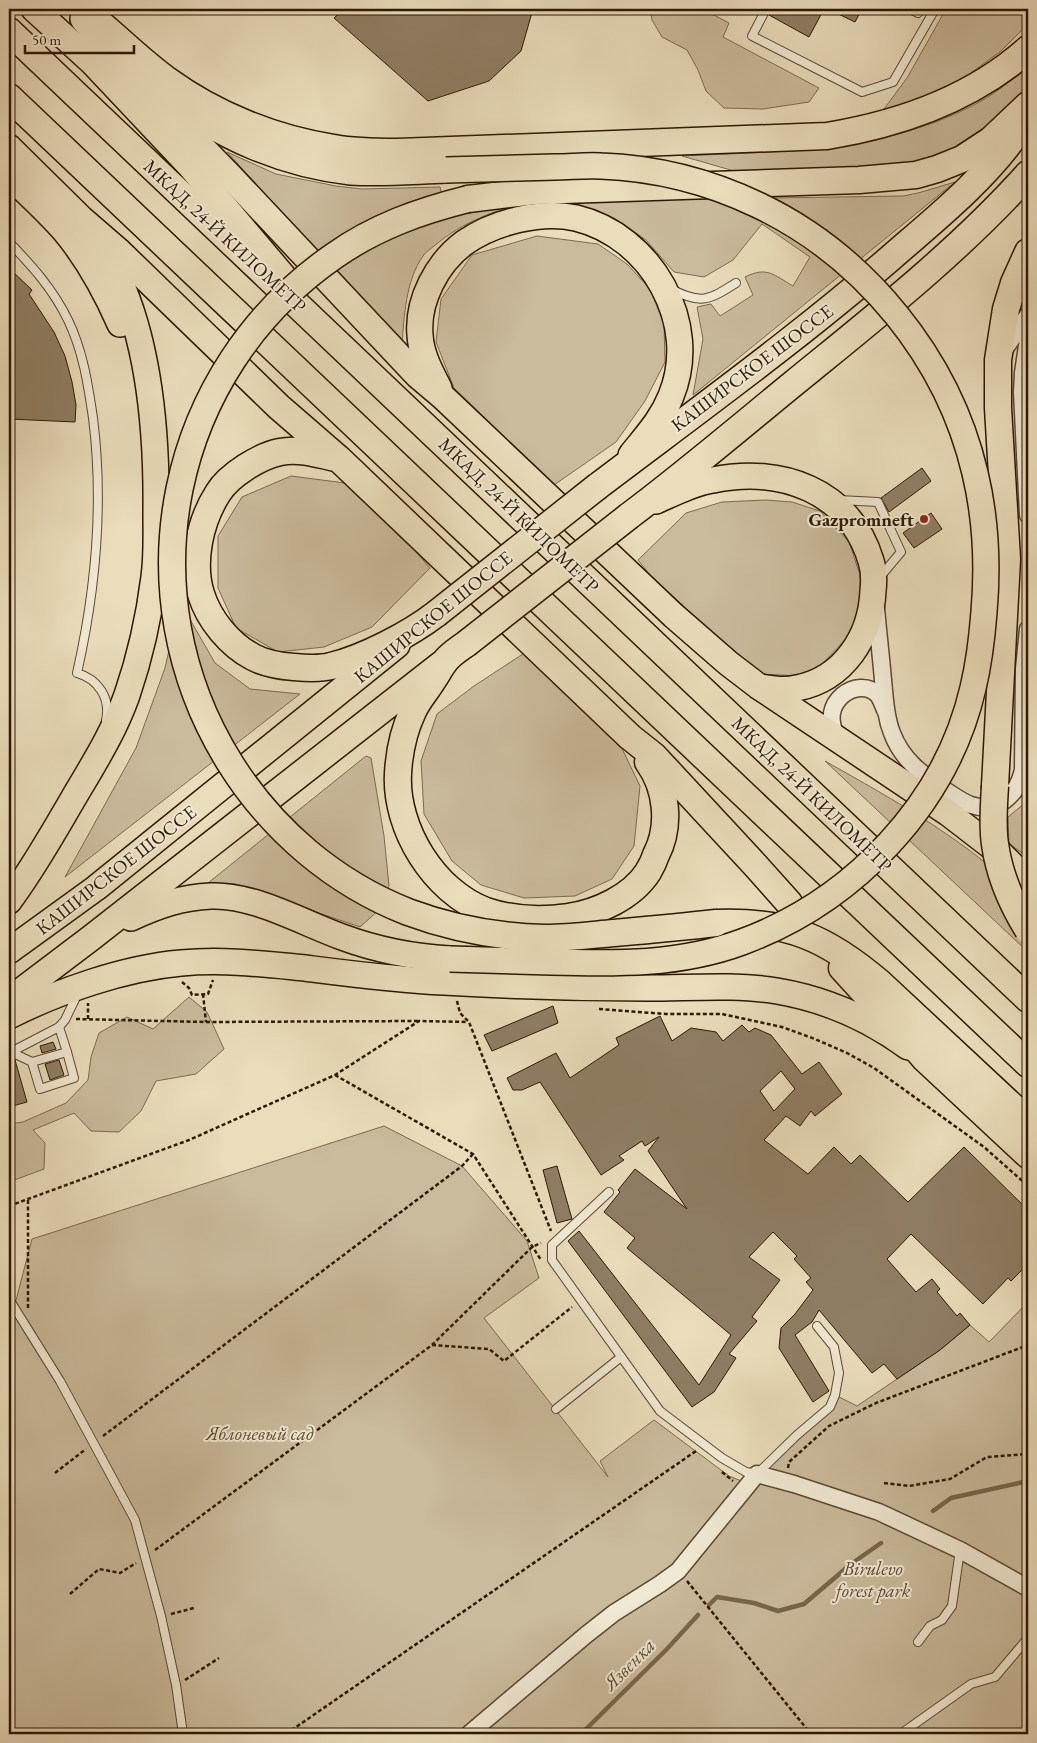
<svg xmlns="http://www.w3.org/2000/svg" width="1037" height="1743" viewBox="0 0 1037 1743" font-family="'EB Garamond',serif">
<style>
.green{fill:#cabb9d;stroke:#7c6950}
.lines{fill:none;stroke-linecap:round;stroke-linejoin:round}
.stream{stroke:#78664d;stroke-width:4.5}
.building{fill:#8f7e64;stroke:#2d1704;fill-rule:evenodd}
.service-casing{stroke:#5c4832;stroke-width:10}
.minor-casing{stroke:#5c4832;stroke-width:19}
.primary-casing{stroke:#2d1704;stroke-width:28}
.trunk-casing{stroke:#2d1704;stroke-width:29}
.path{stroke:#2d1704;stroke-width:2.5;stroke-dasharray:4 2.5;stroke-linecap:butt}
.service{stroke:#f1e9d3;stroke-width:8}
.minor{stroke:#f1e9d3;stroke-width:16}
.primary{stroke:#eaddbc;stroke-width:25}
.trunk{stroke:#eaddbc;stroke-width:26}
.primary-bridge-casing{stroke:#2d1704;stroke-width:28;stroke-linecap:butt}
.trunk-bridge-casing{stroke:#2d1704;stroke-width:29;stroke-linecap:butt}
.primary-bridge{stroke:#eaddbc;stroke-width:25}
.trunk-bridge{stroke:#eaddbc;stroke-width:26}
.poi-dot{fill:#8f2418;stroke:#f1e9d3;stroke-width:2}
.labels{text-anchor:middle;dominant-baseline:central;stroke-width:4;stroke-linejoin:round;paint-order:stroke}
.street-label{font-size:19px;fill:#2d1704;stroke:#f1e9d3}
.poi-label{font-size:19px;font-weight:bold;fill:#2d1704;stroke:#f1e9d3;text-anchor:end}
.park-label{font-size:19px;font-style:italic;fill:#5c4832;stroke:#f1e9d3}
.water-label{font-size:20px;font-style:italic;fill:#5f4b34;stroke:#f1e9d3}
</style>
<rect width="100%" height="100%" fill="#eaddbc"/>
<filter id="stains"><feTurbulence type="fractalNoise" baseFrequency=".004" numOctaves="4"/><feColorMatrix values="0 0 0 0 .2 0 0 0 0 .09 0 0 0 0 .02 0 0 0 .5 -.17"/></filter>
<radialGradient id="worn" r=".72"><stop offset=".6" stop-color="#630" stop-opacity="0"/><stop offset="1" stop-color="#630" stop-opacity=".3"/></radialGradient>
<g class="green">
<polygon points="650,9 703,9 729,23 723,37 819,88 809,102 763,109 724,108 706,91 698,70 687,50 662,37 652,20"/>
<polygon points="946,9 1028,9 1028,24 1001,51 967,76 925,98 881,113 907,78"/>
<path d="M1028,68v26l-46,42 -66,29 -168,10 -66,-19c101,-5 197,-3 290,-50 20,-10 38,-25 56,-38z"/>
<path d="M227,152l49,22 60,12 26,3 78,-2 7,28 84,-14c-37,10 -67,20 -97,45 -3,3 -9,6 -11,10 -17,24 -19,60 -21,89z"/>
<path d="M955,182l-262,213 10,-56 -6,-32 14,-3 9,12 33,-21 -8,-18c22,-11 29,-2 48,9l17,-29 -48,-33 -29,36 -29,17 -30,-5 -28,-32 -32,-22 -40,-11 -1,-6 330,-5 15,-3z"/>
<polygon points="537,236 598,244 627,264 650,289 664,324 665,362 645,401 616,442 554,485 454,388 436,342 441,299 472,255"/>
<polygon points="291,476 345,483 386,517 430,568 372,627 324,647 278,652 236,628 218,588 218,536 242,497"/>
<polygon points="766,500 792,502 820,511 849,542 860,575 861,610 847,638 821,665 800,676 761,674 654,580 638,560 686,513 722,502"/>
<polygon points="180,602 215,663 250,689 300,694 65,877 136,748 165,668"/>
<polygon points="529,650 615,734 640,786 634,846 612,879 575,896 524,898 481,885 452,861 424,814 421,761 437,714 474,686"/>
<polygon points="366,756 371,758 384,836 389,886 380,909 360,927 240,886 208,883"/>
<path d="M825,761c69,39 149,83 203,141v50z"/>
<polygon points="1028,797 1028,857 1009,844 1008,817 1025,803"/>
<polygon points="189,997 207,1012 224,1049 196,1074 156,1081 141,1111 119,1132 91,1131 74,1113 33,1130 45,1143 44,1169 9,1182 9,1124 23,1122 66,1103 88,1080 91,1057 99,1033 127,1017 153,1029"/>
<polygon points="384,1126 462,1166 527,1241 539,1278 484,1318 608,1477 600,1461 654,1420 729,1476 749,1484 830,1408 835,1395 857,1406 940,1350 970,1325 989,1342 1028,1302 1028,1734 9,1734 9,1502 13,1501 9,1458 9,1327 32,1239"/>
</g>
<g class="lines">
<g class="stream">
<polyline points="933,1511 951,1498 1028,1481"/>
<polyline points="709,1605 717,1597 754,1603 778,1611 804,1604 851,1564 881,1543"/>
<polyline points="581,1734 666,1650 698,1615"/>
</g>
</g>
<g class="building">
<polygon points="344,9 533,9 521,51 489,81 428,101 334,18"/>
<polygon points="772,9 824,9 809,37 769,15"/>
<polygon points="828,9 862,9 855,22"/>
<polygon points="9,268 32,290 29,294 54,332 65,356 72,382 76,405 75,422 9,419"/>
<polygon points="922,468 931,481 889,512 881,498"/>
<polygon points="931,513 942,529 914,548 903,533"/>
<polygon points="553,1006 558,1023 492,1051 484,1035"/>
<path d="M660,1016l12,25 19,-13 25,4 7,9 19,-16 7,7 6,-4 16,7 31,39 17,-12 23,32 -27,22 -4,-5 -11,15 -14,-10 -22,24 44,34 26,-27 17,17 9,-9 48,47 56,-55 64,63v54l-17,17 -3,-3 -25,26 -72,-70 -24,25 29,33 16,-13 8,10 -3,3 20,24 3,-3 10,12 -30,25 -43,29 -13,-15 -12,9 -53,-63 -7,12 -17,13 34,56 -16,11 -34,-54 2,-20 14,-14 18,-24 -7,-8 5,-4 -17,-19 3,-3 -24,-24 -24,25 31,23 -28,37 5,4 -28,33 7,4 -22,34 -22,15 -124,-166 11,-10 120,154 32,-50 -104,-87 8,-10 -31,-26 16,-20 -2,-2 17,-21 52,40 -39,-58 11,-14 -14,9 -3,-5 -23,15 5,4 -23,15 -61,-93 -18,8h-9l-6,-12 49,-25 14,25 49,-33 -3,-7zM781,1071l14,18 -21,22 -14,-20z"/>
<polygon points="53,1042 56,1049 42,1053 40,1046"/>
<polygon points="11,1058 15,1060 27,1102 9,1107 9,1059"/>
<polygon points="59,1060 64,1075 50,1080 45,1064"/>
<polygon points="557,1166 572,1219 557,1223 543,1170"/>
</g>
<g class="lines">
<g class="service-casing">
<g id="service">
<polyline points="766,9 752,36 862,92 893,82 935,9"/>
<polyline points="910,9 918,13 921,9"/>
<path d="M9,242c23,24 44,47 59,78 15,31 20,64 25,98 11,87 3,171 -16,255 21,6 34,25 29,47"/>
<path d="M671,289c30,16 38,11 65,-6"/>
<polyline points="839,500 878,502 901,552 880,577"/>
<polyline points="11,1052 32,1062 67,1052 59,1027"/>
<polyline points="9,1053 59,1027 65,1020 78,993"/>
<polyline points="32,1062 40,1089 74,1078 67,1052"/>
<polyline points="609,1192 552,1245 552,1260 660,1411 722,1458 746,1472 757,1474 797,1435 830,1407 835,1395 839,1373 834,1347 817,1326"/>
<polyline points="9,1299 60,1381 135,1520 161,1616 176,1685 183,1734"/>
<polyline points="556,1409 621,1357"/>
<polyline points="918,1642 930,1626 942,1620 952,1606 960,1550"/>
<polyline points="902,1733 971,1684 995,1677 1028,1638"/>
</g>
</g>
<g class="minor-casing">
<g id="minor">
<polyline points="1028,339 1023,373 1022,392 1028,515"/>
<polyline points="1004,350 1028,315"/>
<path d="M876,608c2,24 5,48 7,72 2,18 2,36 9,53 10,27 30,41 53,57 8,5 17,12 26,15 27,9 47,-11 52,-35l1,-101 4,-40"/>
<path d="M838,738c-23,-35 21,-64 40,-43 3,4 5,10 7,15"/>
<polyline points="469,1734 586,1635 614,1613 660,1584 678,1571 757,1474 794,1484 879,1512 960,1550 1028,1588"/>
</g>
</g>
<g class="primary-casing">
<g id="primary">
<polyline points="34,9 92,62 190,166 295,290"/>
<polyline points="83,19 133,77 229,175 417,375 443,397 674,616 728,663 758,686 948,813 1000,853 1028,881"/>
<path d="M167,95c52,42 118,70 184,77 32,2 64,-1 95,-2"/>
<path d="M9,175c18,18 37,35 54,54 24,28 42,61 57,95"/>
<path d="M439,388c-9,-17 -18,-34 -19,-53 -3,-34 17,-72 44,-92 30,-21 77,-33 112,-25 75,18 125,105 95,178 -9,23 -24,39 -40,59"/>
<path d="M656,501c18,-8 37,-18 57,-21 67,-14 137,10 158,81 3,9 3,21 2,30 -2,45 -29,88 -76,97 -13,3 -24,1 -37,-1"/>
<path d="M9,901c24,-32 44,-68 64,-102 20,-34 41,-67 54,-104 13,-38 22,-78 27,-118 3,-21 2,-43 2,-64 1,-75 -6,-165 -37,-234 -8,-17 -19,-33 -30,-48"/>
<path d="M131,918c26,-12 51,-21 80,-22 42,-2 92,27 131,41 35,13 71,20 108,22"/>
<polyline points="9,951 96,888 397,645"/>
<polyline points="9,1000 91,938 441,664"/>
<path d="M9,1016c50,-25 115,-48 172,-53 42,-4 83,1 124,5 47,6 92,12 139,14 68,4 136,6 204,6 43,0 87,-4 129,3 47,8 93,28 131,56"/>
</g>
</g>
<g class="trunk-casing">
<g id="trunk">
<path d="M83,9c29,23 54,49 84,71 48,35 108,59 167,68 21,4 43,4 64,4l429,-16c73,-12 145,-37 201,-87"/>
<polyline points="9,31 1028,999"/>
<polyline points="9,97 1028,1064"/>
<polyline points="9,148 81,219 118,251 279,407 339,459 630,737 654,756 756,866 789,903"/>
<polyline points="468,199 535,191 859,180 916,175 937,169 962,159 991,140 1028,105"/>
<path d="M336,458c-19,-4 -37,-10 -56,-6 -20,4 -51,23 -62,41 -18,28 -27,69 -17,101 8,26 29,51 52,63 13,7 27,9 41,10 11,1 26,2 37,-1 33,-8 79,-32 105,-52"/>
<path d="M598,486c103,-78 207,-153 304,-238 42,-36 86,-73 117,-118"/>
<path d="M629,516c56,-42 110,-88 165,-133 81,-66 164,-131 234,-209"/>
<path d="M466,644c-6,4 -13,9 -18,14 -6,6 -10,15 -15,22 -6,10 -15,20 -20,31 -9,19 -14,42 -15,63 -3,54 36,118 88,137 27,9 54,10 82,6 29,-4 64,-20 80,-45 3,-5 6,-11 8,-17 15,-29 11,-67 -8,-93"/>
<polyline points="995,786 1007,559 998,408 998,360 1006,309 1014,283 1028,252"/>
<path d="M716,923c71,-3 111,15 164,60l148,138"/>
<polyline points="842,968 873,1002 902,1032 925,1059 1028,1155"/>
</g>
</g>
<g class="path">
<polyline points="182,982 189,988 192,995 208,994 213,980"/>
<polyline points="203,994 206,1022"/>
<polyline points="457,1001 460,1013 469,1022 551,1231"/>
<polyline points="599,1009 666,1014 722,1014 782,1027 815,1039 847,1053 874,1068 984,1147 1028,1186"/>
<polyline points="76,1019 206,1022 418,1021"/>
<polyline points="88,1019 88,1003"/>
<polyline points="335,1075 473,1154 541,1260"/>
<polyline points="9,1206 189,1140 335,1075 419,1021 468,1022"/>
<polyline points="28,1308 28,1199"/>
<polyline points="432,1345 489,1349 504,1361 572,1307"/>
<polyline points="103,1436 462,1166 473,1154"/>
<polyline points="788,1468 789,1462 829,1426 876,1403 1028,1345"/>
<polyline points="722,1472 733,1481"/>
<polyline points="55,1473 86,1449"/>
<polyline points="884,1483 909,1486 950,1479 987,1457 1028,1454"/>
<polyline points="155,1550 432,1345 532,1247 541,1243"/>
<polyline points="687,1581 806,1728 809,1734"/>
<polyline points="70,1594 99,1569 120,1573 136,1563"/>
<polyline points="171,1614 194,1608"/>
<polyline points="185,1680 219,1658"/>
<polyline points="286,1734 696,1451"/>
</g>
<use href="#service" class="service"/>
<use href="#minor" class="minor"/>
<use href="#primary" class="primary"/>
<use href="#trunk" class="trunk"/>
<g class="primary-bridge-casing">
<path id="primary-bridge" d="M446,170c37,-1 73,-2 109,-3 15,0 31,-2 46,-1 54,2 109,16 157,39 107,51 190,153 217,268 11,46 13,93 9,139 -2,26 -5,51 -11,76 -27,117 -120,213 -231,254 -62,23 -126,22 -191,20 -33,-1 -67,-2 -101,-3"/>
</g>
<g class="trunk-bridge-casing">
<g id="trunk-bridge">
<path d="M468,199c-48,12 -93,28 -134,57 -166,115 -211,336 -104,507 42,67 104,120 178,149 43,16 90,25 137,26 23,0 46,-3 69,-5 34,-3 68,-6 102,-10"/>
<polyline points="436,614 598,486"/>
<polyline points="466,644 629,516"/>
<path d="M995,786c-1,19 -3,39 0,58 4,30 17,60 33,86"/>
</g>
</g>
<use href="#primary-bridge" class="primary-bridge"/>
<use href="#trunk-bridge" class="trunk-bridge"/>
</g>
<circle class="poi-dot" cx="924" cy="519" r="5"/>
<g class="labels">
<g class="street-label">
<text transform="translate(225 236) rotate(43)">МКАД, 24-Й КИЛОМЕТР</text>
<text transform="translate(752 368) rotate(-37)">КАШИРСКОЕ ШОССЕ</text>
<text transform="translate(519 515) rotate(44)">МКАД, 24-Й КИЛОМЕТР</text>
<text transform="translate(433 617) rotate(-39)">КАШИРСКОЕ ШОССЕ</text>
<text transform="translate(812 794) rotate(44)">МКАД, 24-Й КИЛОМЕТР</text>
<text transform="translate(116 870) rotate(-38)">КАШИРСКОЕ ШОССЕ</text>
</g>
<g class="poi-label">
<text x="914" y="519">Gazpromneft</text>
</g>
<g class="park-label">
<text x="260" y="1433">Яблоневый сад</text>
<text x="873" y="1568">Birulevo<tspan x="873" dy="22">forest park</tspan></text>
</g>
<g class="water-label">
<text transform="translate(629 1664) rotate(-45)">Язвенка</text>
</g>
</g>
<rect width="1037" height="1743" fill="none" stroke="#eaddbc" stroke-width="30"/>
<rect x="10" y="10" width="1017" height="1723" fill="none" stroke="#2d1704" stroke-width="2.5"/>
<rect x="15" y="15" width="1007" height="1713" fill="none" stroke="#2d1704"/>
<path d="M25 45v8h109v-8" fill="none" stroke="#2d1704" stroke-width="2.5"/>
<text x="32" y="45" font-size="15" fill="#2d1704" stroke="#f1e9d3" stroke-width="4" paint-order="stroke">50 m</text>
<rect width="100%" height="100%" filter="url(#stains)"/>
<rect width="100%" height="100%" fill="url(#worn)"/>
</svg>
